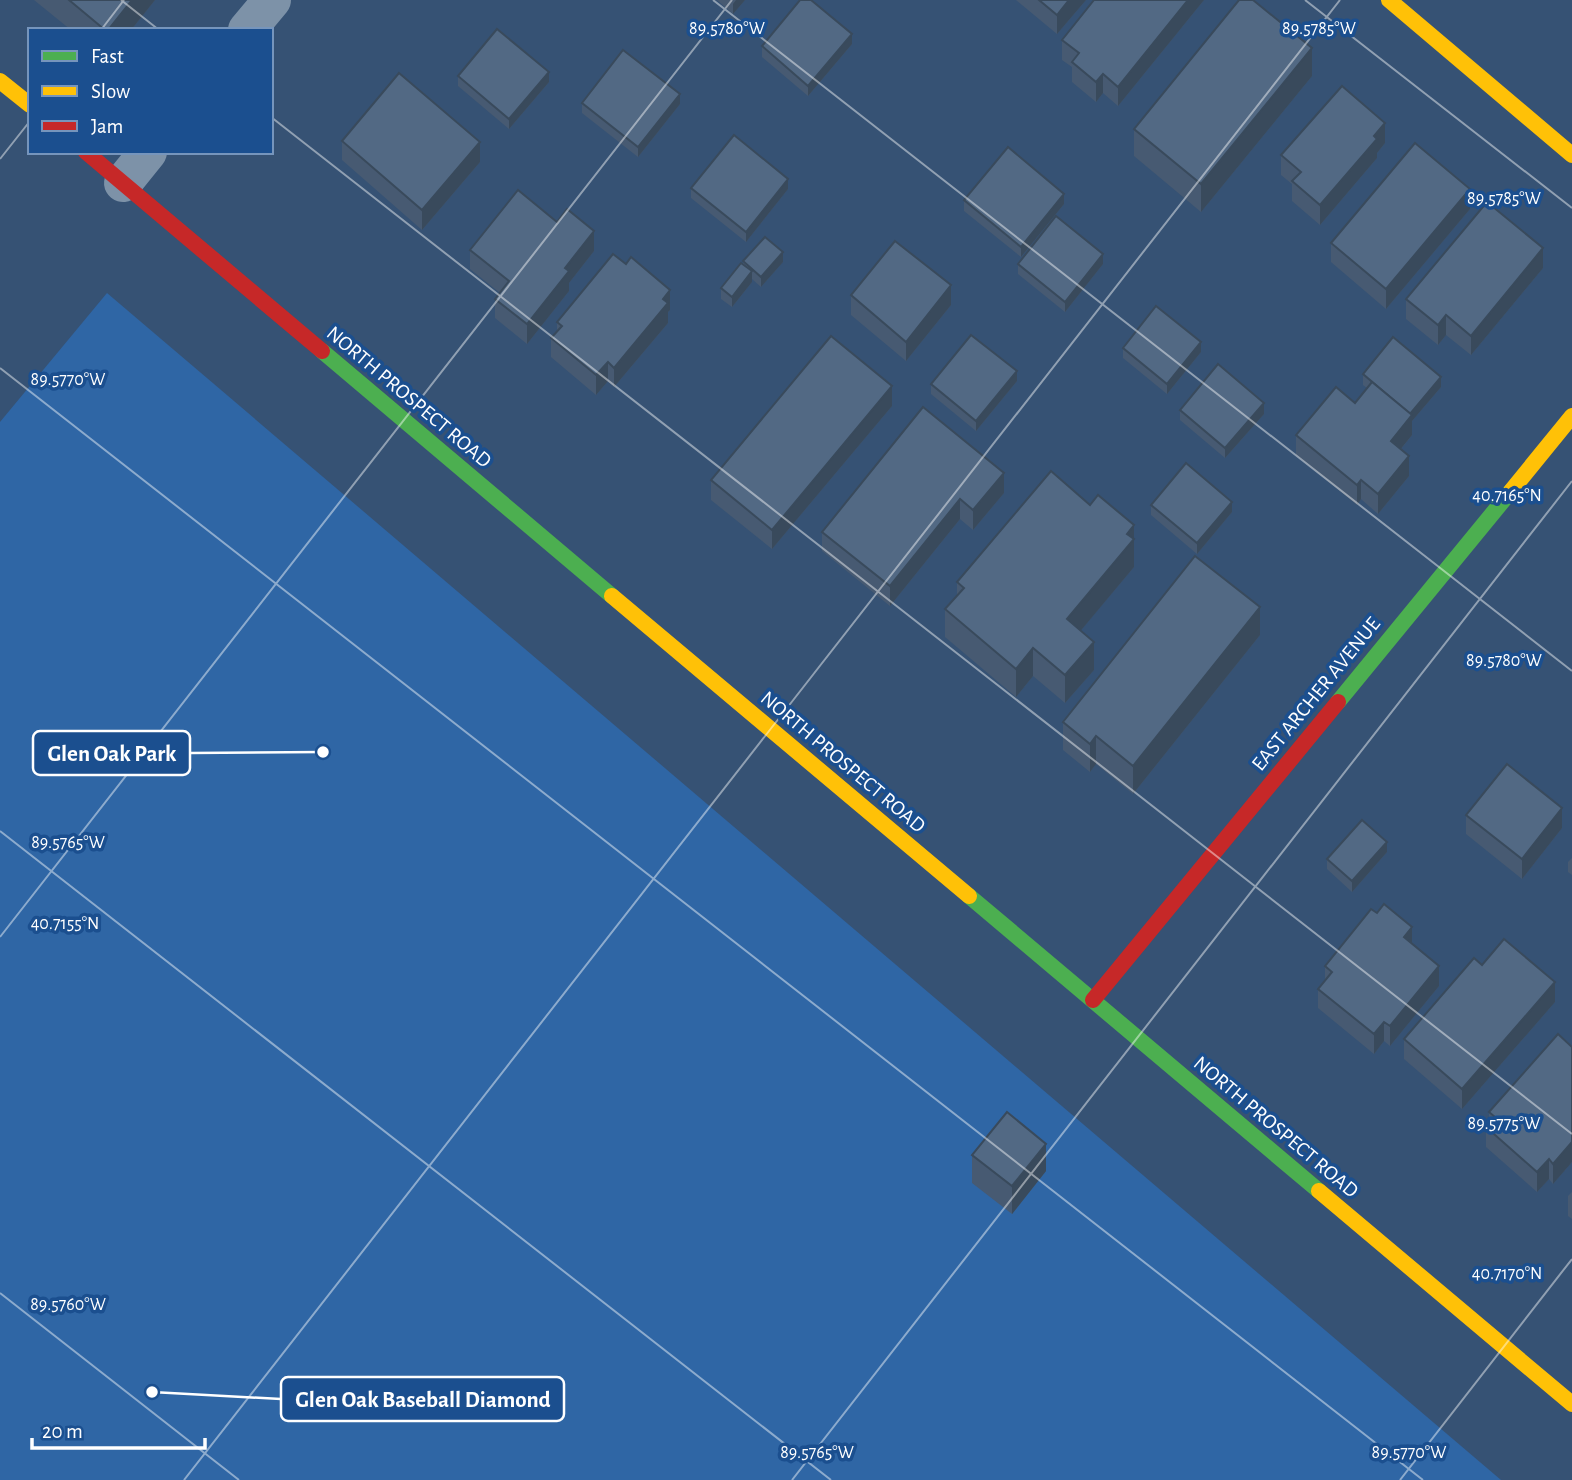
<svg xmlns="http://www.w3.org/2000/svg" width="1572" height="1480" viewBox="0 0 1572 1480" font-family="'Alegreya Sans',sans-serif">
<style>
.green{fill:#2f66a5}
.lines{fill:none;stroke-linecap:round;stroke-linejoin:round}
.street{stroke:#7d92a8;stroke-width:38}
.fast{stroke:#4caf50;stroke-width:16}
.slow{stroke:#ffc107;stroke-width:16}
.jam{stroke:#c62828;stroke-width:16}
.wall{fill:#475a72}
.shaded-wall{fill:#394a5c}
.building{fill:#526984;stroke:#394a5c;stroke-width:2}
.ticks{fill:none;stroke:#fff;stroke-width:2;stroke-opacity:0.45}
.labels{text-anchor:middle;dominant-baseline:central;stroke-width:7;stroke-linejoin:round;paint-order:stroke}
.street-label{font-size:21px;fill:#fff;stroke:#1b4f8f}
.ticks-label{font-size:18px;text-anchor:middle;fill:#fff;stroke:#1b4f8f;stroke-width:7;stroke-linejoin:round;paint-order:stroke}
.leader{fill:none;stroke:#fff;stroke-width:2.5}
.callout-dot{fill:#fff;stroke:#1b4f8f;stroke-width:2.5}
.callout{fill:#1b4f8f;stroke:#fff;stroke-width:2.5}
.callout-label{font-size:23px;text-anchor:middle;font-weight:bold;fill:#fff}
</style>
<rect width="100%" height="100%" fill="#365274"/>
<polygon class="green" points="107,293 1501,1480 0,1480 0,422"/>
<g class="lines">
<g class="street">
<polyline points="247,30 272,0"/>
<polyline points="123,183 148,152"/>
</g>
<g class="fast">
<polyline points="322,351 612,596"/>
<polyline points="1338,702 1511,491"/>
<polyline points="969,896 1319,1191"/>
</g>
<g class="slow">
<polyline points="1389,0 1572,155"/>
<polyline points="0,81 30,105"/>
<polyline points="1511,491 1572,416"/>
<polyline points="612,596 969,896"/>
<polyline points="1319,1191 1572,1404"/>
</g>
<g class="jam">
<polyline points="86,152 322,351"/>
<polyline points="1093,1000 1338,702"/>
</g>
</g>
<g class="wall">
<polygon points="34,0 155,0 131,30 71,30"/>
<polygon points="717,0 745,0 733,14"/>
<polygon points="1016,0 1086,0 1057,34"/>
<polygon points="1204,0 1118,106 1103,93 1096,102 1072,82 1072,67 1062,60 1062,40"/>
<polygon points="852,44 808,96 762,57 762,46"/>
<polygon points="458,76 549,82 509,129 458,86"/>
<polygon points="1312,76 1201,212 1134,156 1134,129"/>
<polygon points="582,103 680,104 638,157 582,113"/>
<polygon points="342,141 480,162 422,230 342,160"/>
<polygon points="1385,143 1377,153 1377,158 1320,225 1292,201 1292,184 1281,175 1281,155"/>
<polygon points="691,188 788,189 746,242 691,198"/>
<polygon points="964,200 1064,204 1021,257 964,211"/>
<polygon points="1470,209 1386,309 1331,262 1331,243"/>
<polygon points="470,250 594,251 569,283 569,291 527,344 495,318 495,299 500,293 470,269"/>
<polygon points="743,261 783,262 761,287 752,279 752,282 732,307 721,299 721,288 743,264"/>
<polygon points="1018,264 1103,264 1065,312 1018,274"/>
<polygon points="1543,268 1471,355 1446,335 1438,345 1406,319 1406,299"/>
<polygon points="851,295 951,305 906,361 851,315"/>
<polygon points="670,310 668,312 668,323 614,387 608,381 596,395 551,357 551,338 557,332 557,322"/>
<polygon points="1123,348 1201,352 1167,394 1123,358"/>
<polygon points="1363,374 1441,387 1412,421 1412,435 1401,449 1409,476 1378,514 1361,499 1357,505 1296,455 1296,435 1355,403 1367,388 1363,385"/>
<polygon points="1017,381 976,431 931,394 931,384"/>
<polygon points="892,406 772,549 711,500 711,480"/>
<polygon points="923,407 1004,493 973,530 960,519 890,606 822,551 822,532"/>
<polygon points="1180,410 1264,414 1225,458 1180,420"/>
<polygon points="1090,505 1134,525 1134,567 1081,630 1094,670 1065,703 1033,676 1016,697 945,637 945,609 957,595 957,582"/>
<polygon points="1151,505 1232,512 1197,554 1151,515"/>
<polygon points="1260,635 1133,794 1096,764 1090,772 1063,750 1063,722"/>
<polygon points="1466,815 1562,828 1522,879 1466,834"/>
<polygon points="1387,852 1352,892 1327,869 1327,859"/>
<polygon points="1572,858 1572,875 1568,872 1568,862"/>
<polygon points="1412,944 1439,986 1390,1046 1384,1041 1374,1054 1318,1008 1318,989 1325,981 1325,966"/>
<polygon points="1482,965 1555,1002 1462,1109 1404,1059 1404,1039"/>
<polygon points="1572,1047 1572,1162 1553,1184 1549,1179 1537,1192 1486,1147 1486,1127 1489,1124 1489,1112"/>
<polygon points="972,1155 1046,1171 1012,1214 972,1183"/>
<polygon points="1572,1192 1572,1219 1568,1216 1568,1196"/>
</g>
<g class="shaded-wall">
<polygon points="132,0 155,0 131,30 108,30"/>
<polygon points="736,0 745,0 733,14 733,4"/>
<polygon points="1069,0 1086,0 1057,34 1057,15"/>
<polygon points="1188,0 1204,0 1118,106 1118,87"/>
<polygon points="852,34 852,44 808,96 808,86"/>
<polygon points="1312,48 1312,76 1201,212 1201,184"/>
<polygon points="549,72 549,82 509,129 509,119"/>
<polygon points="1103,74 1103,93 1096,102 1096,82"/>
<polygon points="680,94 680,104 638,157 638,147"/>
<polygon points="1385,123 1385,143 1377,153 1377,158 1320,225 1320,205"/>
<polygon points="480,142 480,162 422,230 422,210"/>
<polygon points="788,179 788,189 746,242 746,232"/>
<polygon points="1470,189 1470,209 1386,309 1386,289"/>
<polygon points="1064,194 1064,204 1021,257 1021,247"/>
<polygon points="594,231 594,251 569,283 569,291 527,344 527,324 565,268"/>
<polygon points="1543,248 1543,268 1471,355 1471,336"/>
<polygon points="783,252 783,262 761,287 761,277"/>
<polygon points="1103,254 1103,264 1065,312 1065,302"/>
<polygon points="752,271 752,282 732,307 732,297"/>
<polygon points="951,285 951,305 906,361 906,342"/>
<polygon points="670,290 670,310 668,312 668,323 614,387 614,368"/>
<polygon points="1446,315 1446,335 1438,345 1438,325"/>
<polygon points="1201,342 1201,352 1167,394 1167,384"/>
<polygon points="608,362 608,381 596,395 596,375"/>
<polygon points="1017,371 1017,381 976,431 976,421"/>
<polygon points="1441,377 1441,387 1412,421 1412,435 1391,461 1391,441 1410,414"/>
<polygon points="892,386 892,406 772,549 772,530"/>
<polygon points="1264,403 1264,414 1225,458 1225,448"/>
<polygon points="1409,456 1409,476 1378,514 1378,494"/>
<polygon points="1004,473 1004,493 973,530 973,510"/>
<polygon points="1361,480 1361,499 1357,505 1357,485"/>
<polygon points="960,499 960,519 890,606 890,586"/>
<polygon points="1232,502 1232,512 1197,554 1197,543"/>
<polygon points="1134,525 1134,567 1067,647 1067,619"/>
<polygon points="1260,607 1260,635 1133,794 1133,766"/>
<polygon points="1094,642 1094,670 1065,703 1065,675"/>
<polygon points="1033,648 1033,676 1016,697 1016,669"/>
<polygon points="1096,736 1096,764 1090,772 1090,744"/>
<polygon points="1562,808 1562,828 1522,879 1522,859"/>
<polygon points="1387,842 1387,852 1352,892 1352,881"/>
<polygon points="1412,927 1412,946 1404,937"/>
<polygon points="1439,966 1439,986 1390,1046 1390,1026"/>
<polygon points="1555,982 1555,1002 1462,1109 1462,1089"/>
<polygon points="1384,1022 1384,1041 1374,1054 1374,1034"/>
<polygon points="1572,1142 1572,1162 1553,1184 1553,1164"/>
<polygon points="1046,1144 1046,1171 1012,1214 1012,1186"/>
<polygon points="1549,1159 1549,1179 1537,1192 1537,1172"/>
</g>
<g class="building">
<polygon points="69,0 132,0 108,30 105,30"/>
<polygon points="800,0 811,0 852,34 808,86 762,46"/>
<polygon points="1039,0 1069,0 1057,15"/>
<polygon points="1094,0 1188,0 1118,87 1103,74 1096,82 1072,62 1079,53 1062,40"/>
<polygon points="1239,0 1253,0 1312,48 1201,184 1134,129"/>
<polygon points="497,29 549,72 509,119 458,76"/>
<polygon points="623,50 680,94 638,147 582,103"/>
<polygon points="399,73 480,142 422,210 342,141"/>
<polygon points="1342,86 1385,123 1374,136 1377,139 1320,205 1292,181 1301,172 1281,155"/>
<polygon points="734,135 788,179 746,232 691,188"/>
<polygon points="1415,143 1470,189 1386,289 1331,243"/>
<polygon points="1008,147 1064,194 1021,247 964,200"/>
<polygon points="518,190 557,222 567,209 594,231 565,268 569,271 527,324 495,299 509,281 470,250"/>
<polygon points="1487,202 1543,248 1471,336 1446,315 1438,325 1406,299"/>
<polygon points="1056,216 1103,254 1065,302 1018,264"/>
<polygon points="765,237 783,252 761,277 743,261"/>
<polygon points="895,241 951,285 906,342 851,295"/>
<polygon points="613,254 626,264 631,257 670,290 663,299 668,303 614,368 608,362 596,375 551,338 562,326 557,322"/>
<polygon points="741,263 752,271 732,297 721,288"/>
<polygon points="1156,306 1201,342 1167,384 1123,348"/>
<polygon points="971,335 1017,371 976,421 931,384"/>
<polygon points="831,336 892,386 772,530 711,480"/>
<polygon points="1393,337 1441,377 1410,414 1363,374"/>
<polygon points="1218,364 1264,403 1225,448 1180,410"/>
<polygon points="1372,382 1412,415 1391,441 1409,456 1378,494 1361,480 1357,485 1296,435 1336,387 1355,403"/>
<polygon points="923,407 1004,473 973,510 960,499 890,586 822,532"/>
<polygon points="1186,463 1232,502 1197,543 1151,505"/>
<polygon points="1051,471 1090,505 1098,495 1134,525 1127,534 1134,539 1067,619 1094,642 1065,675 1033,648 1016,669 945,609 964,588 957,582"/>
<polygon points="1195,556 1260,607 1133,766 1096,736 1090,744 1063,722"/>
<polygon points="1507,764 1562,808 1522,859 1466,815"/>
<polygon points="1362,820 1387,842 1352,881 1327,859"/>
<polygon points="1384,904 1412,927 1404,937 1439,966 1390,1026 1384,1022 1374,1034 1318,989 1332,972 1325,966 1371,909 1377,913"/>
<polygon points="1504,939 1555,982 1462,1089 1404,1039 1474,958 1482,965"/>
<polygon points="1558,1034 1572,1047 1572,1142 1553,1164 1549,1159 1537,1172 1486,1127 1495,1117 1489,1112"/>
<polygon points="1007,1112 1046,1144 1012,1186 972,1155"/>
</g>
<path class="ticks" d="M121,0l38,30M713,0l859,671M1305,0l267,208M101,30l23,-30M271,117l1301,1017M0,159l30,-38M0,368l1423,1112M0,831l831,649M0,937l732,-937M0,1293l239,187M184,1480l1156,-1480M792,1480l780,-999M1400,1480l172,-221"/>
<g class="labels">
<g class="street-label">
<text transform="translate(409 397) rotate(40)">NORTH PROSPECT ROAD</text>
<text transform="translate(1316 694) rotate(-51)">EAST ARCHER AVENUE</text>
<text transform="translate(843 762) rotate(40)">NORTH PROSPECT ROAD</text>
<text transform="translate(1276 1127) rotate(40)">NORTH PROSPECT ROAD</text>
</g>
</g>
<g class="ticks-label">
<text x="1319" y="34">89.5785°W</text>
<text x="727" y="34">89.5780°W</text>
<text x="1504" y="204">89.5785°W</text>
<text x="68" y="385">89.5770°W</text>
<text x="1507" y="501">40.7165°N</text>
<text x="1504" y="666">89.5780°W</text>
<text x="68" y="848">89.5765°W</text>
<text x="65" y="929">40.7155°N</text>
<text x="1504" y="1129">89.5775°W</text>
<text x="1507" y="1279">40.7170°N</text>
<text x="68" y="1310">89.5760°W</text>
<text x="817" y="1458">89.5765°W</text>
<text x="1409" y="1458">89.5770°W</text>
</g>
<path class="leader" d="M323 752L190 753M152 1392L281 1399"/>
<g class="callout-dot">
<circle cx="323" cy="752" r="7"/>
<circle cx="152" cy="1392" r="7"/>
</g>
<g class="callout">
<rect x="33" y="731" width="157" height="44" rx="7"/>
<rect x="281" y="1377" width="283" height="44" rx="7"/>
</g>
<g class="callout-label">
<text x="112" y="761">Glen Oak Park</text>
<text x="423" y="1407">Glen Oak Baseball Diamond</text>
</g>
<rect x="28" y="28" width="245" height="126" fill="#1b4f8f" stroke="#7695bc" stroke-width="2"/>
<rect x="42" y="51" width="35" height="10" fill="#4caf50" stroke="#7695bc" stroke-width="2"/>
<text x="91" y="63" font-size="21" fill="#ffffff">Fast</text>
<rect x="42" y="86" width="35" height="10" fill="#ffc107" stroke="#7695bc" stroke-width="2"/>
<text x="91" y="98" font-size="21" fill="#ffffff">Slow</text>
<rect x="42" y="121" width="35" height="10" fill="#c62828" stroke="#7695bc" stroke-width="2"/>
<text x="91" y="133" font-size="21" fill="#ffffff">Jam</text>
<path d="M32 1438v10h173v-10" fill="none" stroke="#ffffff" stroke-width="3.5"/>
<text x="42" y="1438" font-size="21" fill="#ffffff" stroke="#1b4f8f" stroke-width="5" paint-order="stroke">20 m</text>
</svg>
